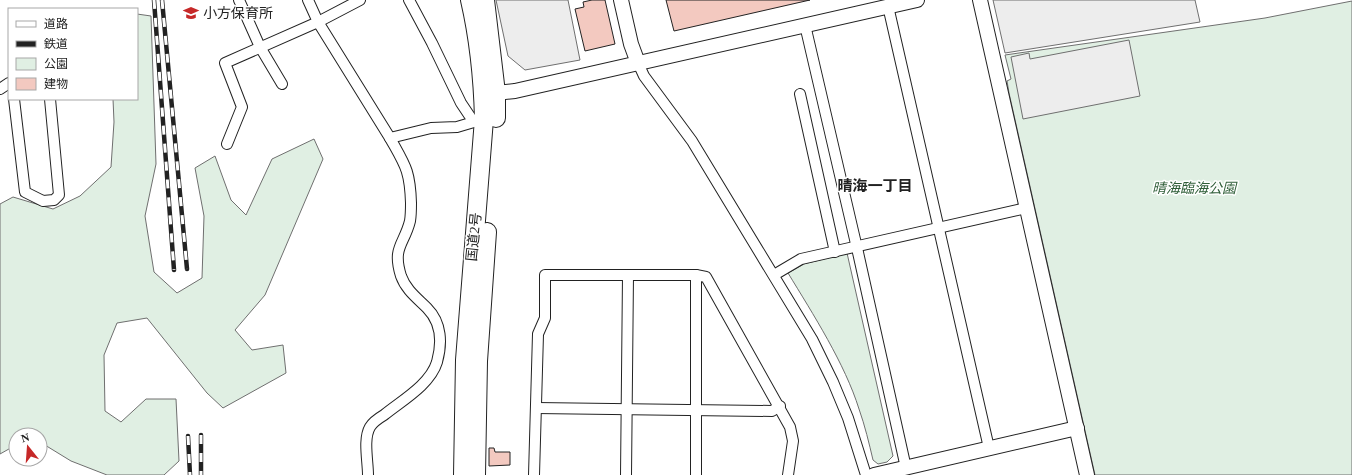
<svg xmlns="http://www.w3.org/2000/svg" width="1352" height="475" viewBox="0 0 1352 475" font-family="'Times New Roman','Noto Sans JP',serif">
<style>
.green{fill:#e0efe3;stroke:#6f6f6f}
.parking{fill:#ededed;stroke:#6f6f6f}
.building{fill:#f3c9c0;stroke:#222}
.lines{fill:none;stroke-linecap:round;stroke-linejoin:round}
.street-casing{stroke:#222;stroke-width:12}
.secondary-casing{stroke:#222;stroke-width:16}
.highway-casing{stroke:#222;stroke-width:20}
.street{stroke:#fff;stroke-width:10}
.secondary{stroke:#fff;stroke-width:14}
.highway{stroke:#fff;stroke-width:18}
.rail-casing{stroke:#222;stroke-width:4.5}
.rail{stroke:#fff;stroke-width:3;stroke-dasharray:9;stroke-linecap:butt}
.labels{text-anchor:middle;dominant-baseline:central;stroke-width:3;stroke-linejoin:round;paint-order:stroke}
.poi-label{font-size:14px;fill:#222;stroke:#fff;text-anchor:start}
.park-label{font-size:14px;font-style:italic;fill:#2f5e38;stroke:#fff}
.street-label{font-size:14px;fill:#222;stroke:#fff}
.neighbourhood-label{font-size:15px;font-weight:bold;fill:#222;stroke:#fff}
</style>
<rect width="100%" height="100%" fill="#fff"/>
<g class="green">
<polygon points="1352,1 1352,475 1095,475 1009,93 1007,81 1011,79 1005,55 1265,18"/>
<polygon points="137,14 151,16 156,164 145,216 154,272 177,293 202,278 204,216 195,168 215,156 231,200 246,215 272,159 314,139 323,159 265,295 235,330 252,350 283,345 286,373 223,408 207,393 147,318 117,323 104,355 105,411 121,422 146,399 176,399 179,461 164,475 107,475 71,461 40,442 40,435 16,435 16,445 0,454 0,204 13,197 53,209 80,196 111,167 114,122 113,99 137,99"/>
<path d="M847,253l46,203 -6,6 -9,2 -5,-4c-4,-17 -8,-34 -14,-51 -14,-45 -46,-95 -71,-136l16,-9z"/>
</g>
<g class="parking">
<polygon points="496,0 568,0 580,60 525,70 508,56"/>
<polygon points="993,0 1195,0 1200,22 1005,53"/>
<polygon points="1129,40 1140,96 1023,119 1011,57 1029,53 1030,59"/>
</g>
<g class="building">
<polygon points="592,0 605,0 615,44 585,51 575,9 584,7 583,2"/>
<polygon points="666,0 810,0 674,31"/>
<polygon points="489,448 494,448 495,452 510,452 510,465 489,466"/>
</g>
<g class="lines">
<g class="street-casing">
<g id="street">
<polyline points="239,0 260,47 282,84"/>
<polyline points="308,0 318,22 390,138"/>
<polyline points="409,0 432,43 461,103 473,121"/>
<polyline points="888,6 989,448"/>
<polyline points="805,25 857,248 906,468"/>
<polyline points="638,63 644,76 692,141 812,339 833,382 848,418 866,475"/>
<polyline points="0,89 9,83"/>
<polyline points="800,94 835,252"/>
<polyline points="14,99 25,192 43,201 54,200 59,195 50,99"/>
<polyline points="227,144 242,107 225,63 318,22 360,0"/>
<polyline points="774,275 801,259 1026,208"/>
<polyline points="536,408 772,411 780,406"/>
<path d="M368,475c0,-14 -5,-36 2,-48 3,-5 9,-9 14,-12 17,-14 46,-30 53,-53 5,-18 5,-39 -10,-54 -10,-10 -21,-18 -26,-32 -9,-29 3,-31 9,-55 1,-6 1,-12 1,-18 -1,-33 -6,-38 -21,-65l41,-10 26,-1 27,-8h4"/>
<polyline points="534,475 538,334 545,318 545,275 696,275 706,277 790,427 793,441 788,475"/>
<polyline points="626,475 628,275"/>
<polyline points="696,475 696,275"/>
</g>
</g>
<g class="secondary-casing">
<g id="secondary">
<polyline points="621,0 631,44 638,63"/>
<polyline points="980,0 1087,475"/>
<polyline points="486,94 515,91 917,0"/>
<polyline points="874,475 1077,428"/>
</g>
</g>
<g class="highway-casing">
<g id="highway">
<polyline points="485,0 496,93 496,118"/>
<path d="M463,475l2,-115 19,-241c-1,-40 -5,-80 -14,-119"/>
<polyline points="476,475 478,361 487,232"/>
</g>
</g>
<use href="#street" class="street"/>
<use href="#secondary" class="secondary"/>
<use href="#highway" class="highway"/>
<g class="rail-casing">
<g id="rail">
<polyline points="154,0 174,270"/>
<polyline points="162,0 187,269"/>
<polyline points="201,435 201,475"/>
<polyline points="188,436 190,475"/>
</g>
</g>
<use href="#rail" class="rail"/>
</g>
<defs>
<g id="school-bare" transform="scale(1.2)"><path d="M0-5L7-2L0 1L-7-2ZM-4 1L0 2.5L4 1V4Q0 6-4 4Z" fill="#c62828" stroke="#fff" stroke-width="2.5" paint-order="stroke"/></g>
</defs>
<g fill-rule="evenodd">
<use href="#school-bare" x="191" y="13"/>
</g>
<g class="labels">
<g class="poi-label">
<text x="203" y="13">小方保育所</text>
</g>
<g class="park-label">
<text x="1194" y="188">晴海臨海公園</text>
</g>
<g class="street-label">
<text transform="translate(474 237) rotate(-84)">国道2号</text>
</g>
<g class="neighbourhood-label">
<text x="875" y="186">晴海一丁目</text>
</g>
</g>
<rect x="8" y="8" width="130" height="92" fill="#ffffff" stroke="#a7a7a7"/>
<rect x="16" y="21" width="20" height="6" fill="#ffffff" stroke="#a7a7a7"/>
<text x="44" y="28" font-size="12" fill="#222222">道路</text>
<rect x="16" y="41" width="20" height="6" fill="#222222" stroke="#a7a7a7"/>
<text x="44" y="48" font-size="12" fill="#222222">鉄道</text>
<rect x="16" y="58" width="20" height="12" fill="#e0efe3" stroke="#a7a7a7"/>
<text x="44" y="68" font-size="12" fill="#222222">公園</text>
<rect x="16" y="78" width="20" height="12" fill="#f3c9c0" stroke="#a7a7a7"/>
<text x="44" y="88" font-size="12" fill="#222222">建物</text>
<g transform="translate(28 447) rotate(343)"><circle r="19" fill="#ffffff" stroke="#a7a7a7"/>
<path d="M0-3L7 15L0 10L-7 15Z" fill="#c62828"/>
<text y="-6" font-size="11" font-weight="bold" text-anchor="middle" fill="#222222">N</text>
</g>
</svg>
